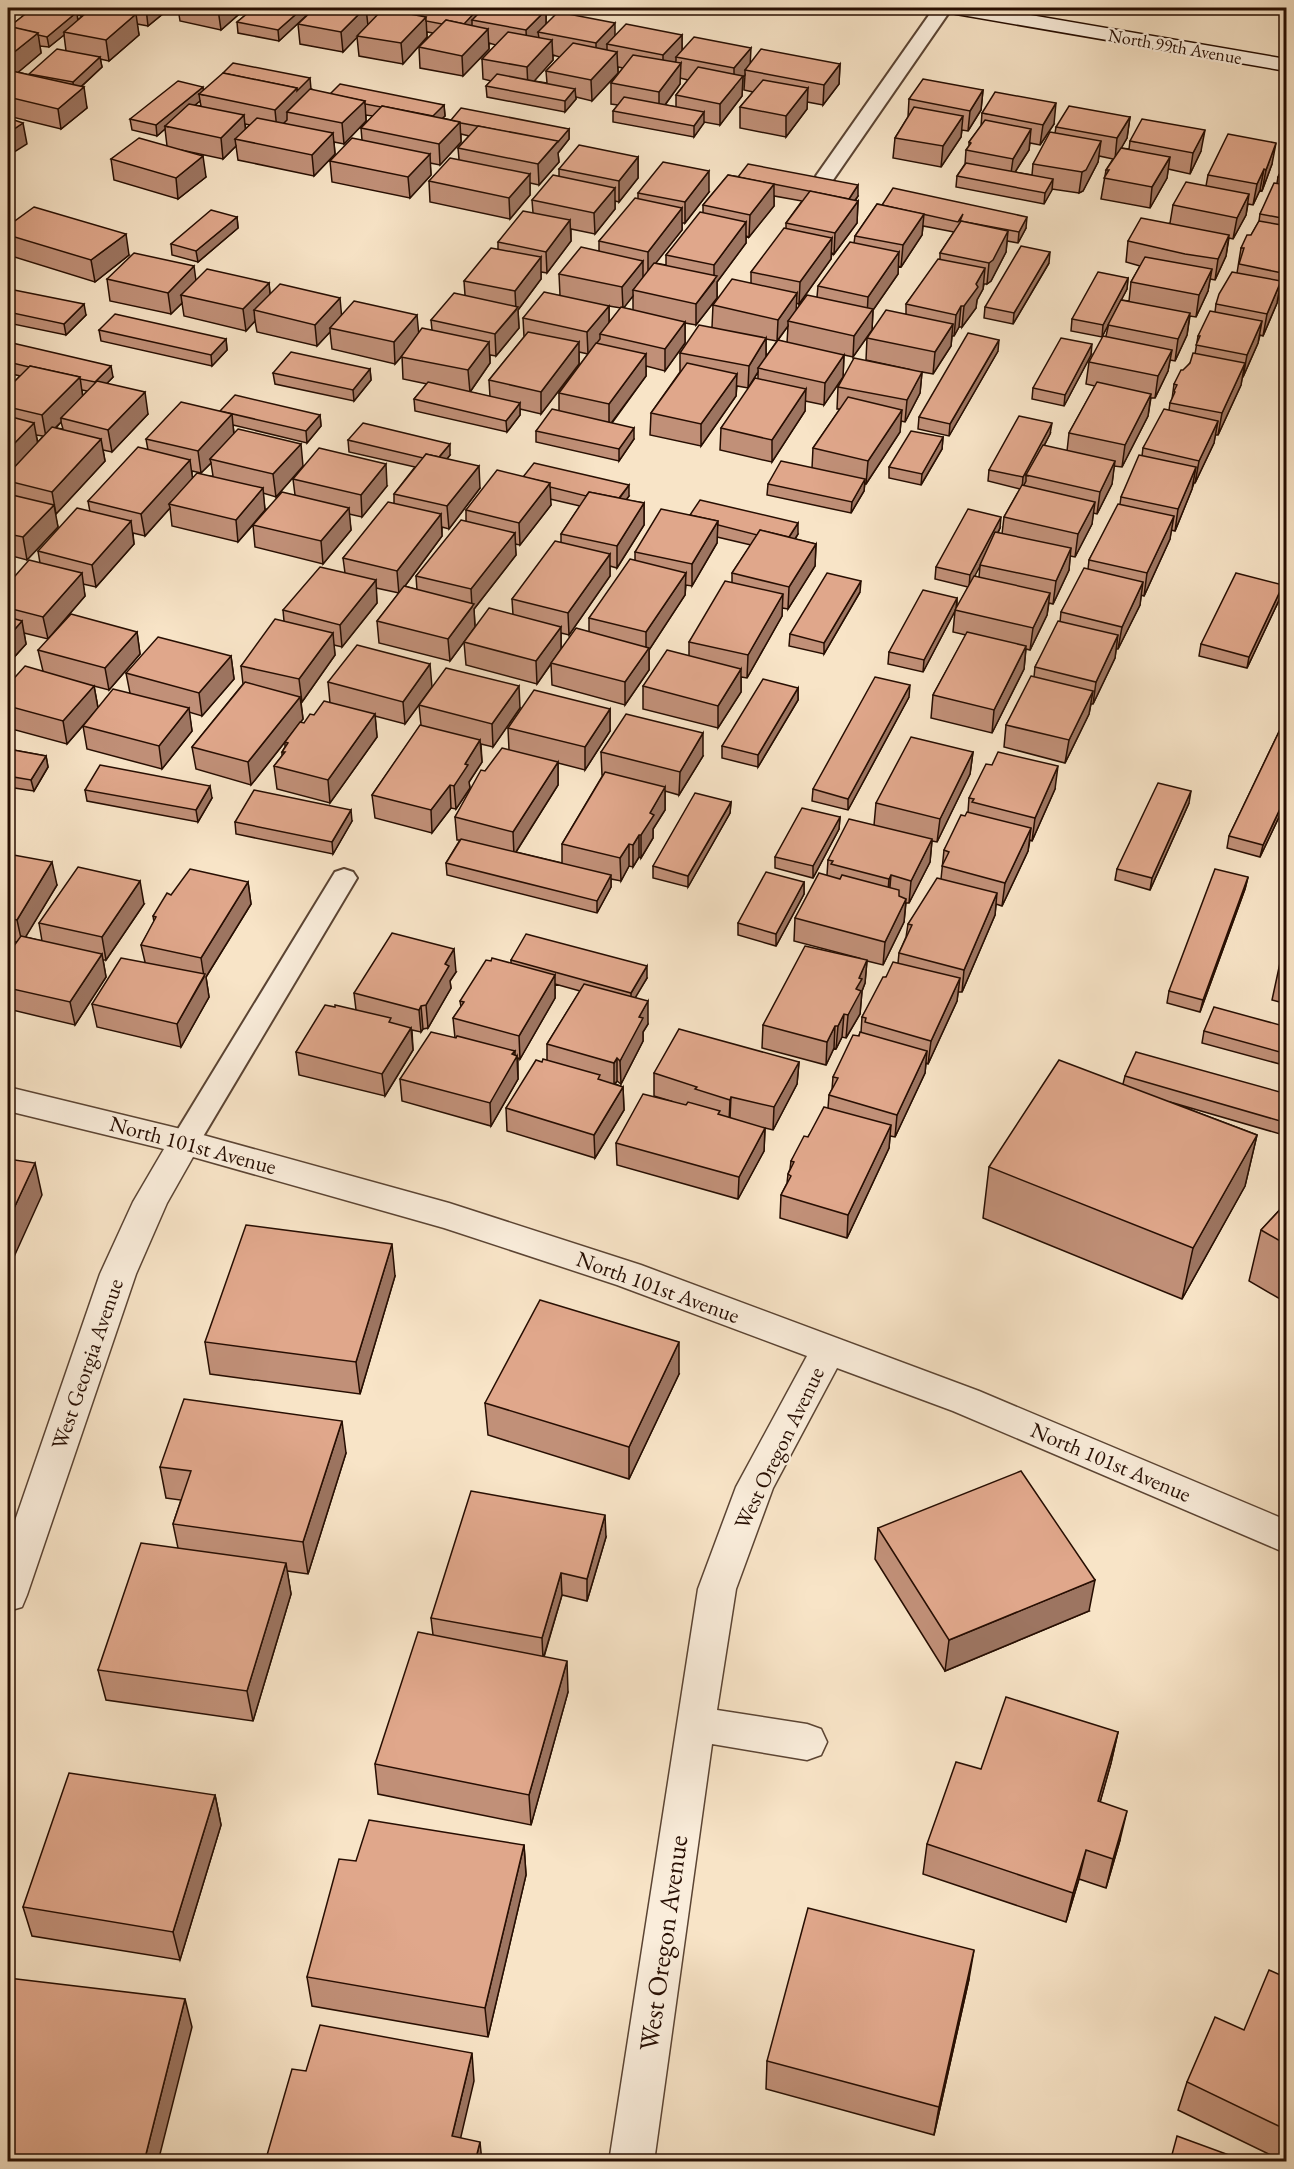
<svg xmlns="http://www.w3.org/2000/svg" width="1294" height="2169" viewBox="0 0 1294 2169" font-family="'EB Garamond',serif">
<style>
.lines{fill:none;stroke-linecap:round;stroke-linejoin:round}
.service-casing{stroke:#5b4433;stroke-width:4}
.minor-casing{stroke:#5b4433;stroke-width:3}
.secondary-casing{stroke:#270e02;stroke-width:3}
.service{fill:#faeddb;fill-rule:evenodd}
.minor{fill:#faeddb;fill-rule:evenodd}
.secondary{fill:#faeddb;fill-rule:evenodd}
.wall{fill:#c19078;stroke:#270e02;stroke-width:1.5;fill-rule:evenodd}
.shaded-wall{fill:#9d7561;stroke:#270e02;stroke-width:1.5}
.building{fill:#e0a78b;stroke:#270e02;stroke-width:1.5}
.labels{text-anchor:middle;dominant-baseline:central;stroke-width:4.5;stroke-linejoin:round;paint-order:stroke}
.far-street-label{font-size:18px;fill:#270e02;stroke:#faeddb}
.street-label{font-size:22px;fill:#270e02;stroke:#faeddb}
.near-street-label{font-size:27px;fill:#270e02;stroke:#faeddb}
</style>
<rect width="100%" height="100%" fill="#f8e4c7"/>
<filter id="stains"><feTurbulence type="fractalNoise" baseFrequency=".00333" numOctaves="4"/><feColorMatrix values="0 0 0 0 .2 0 0 0 0 .09 0 0 0 0 .02 0 0 0 .5 -.17"/></filter>
<radialGradient id="worn" r=".72"><stop offset=".6" stop-color="#630" stop-opacity="0"/><stop offset="1" stop-color="#630" stop-opacity=".3"/></radialGradient>
<g class="lines">
<g class="service-casing">
<g id="service">
<polygon points="934,8 952,8 833,180 819,180 816,176"/>
<polygon points="344,869 353,872 357,878 195,1150 185,1153 175,1150 170,1142 175,1134 335,872"/>
</g>
</g>
<g class="minor-casing">
<polygon id="minor" points="8,1087 185,1130 449,1203 641,1265 979,1391 1286,1520 1286,1553 953,1411 837,1368 773,1488 736,1589 717,1710 807,1724 821,1729 827,1742 821,1755 807,1760 712,1744 654,2162 609,2162 698,1589 736,1487 807,1356 617,1285 444,1228 193,1157 167,1203 136,1274 27,1595 22,1607 8,1611 8,1541 100,1274 133,1202 164,1149 8,1111"/>
</g>
<g class="secondary-casing">
<polygon id="secondary" points="946,8 990,8 1286,59 1286,71 956,14 949,12"/>
</g>
<use href="#service" class="service"/>
<use href="#minor" class="minor"/>
<use href="#secondary" class="secondary"/>
</g>
<g class="wall">
<path d="M33,8h67l6,1v-1h64l-22,18 -11,-2 2,11 -30,26 -9,-2 2,8 -21,20 6,21 -26,21 -53,-13v-90l1,1zM77,15l5,1 -4,4zM64,35l2,16 -37,24 -11,-3 23,-19 -1,-7 9,1z"/>
<polygon points="178,8 246,8 221,30 180,21"/>
<path d="M254,8h159l-6,6h3l69,-6v4l67,-2v14l69,12 67,-1v16l68,12 90,1 -1,20 -16,21 -16,-3v7l-21,28 -46,-9v-21l13,-15 -9,-2 1,-15 -2,2 -1,19 -22,29 -16,-3 -10,15 -81,-15v-11l5,-6 -7,-1v-21l12,-15 -5,-1v6l-26,28 -16,-4v2l-11,13 -78,-15 -1,-11 5,-5 -8,-2 -1,-20 14,-14 -7,-2v6l-26,27 -43,-8 -1,-21 14,-14 -6,-1v5l-24,27 -44,-8 -2,-19 -14,15 -43,-8 -2,-20 14,-14 -6,-1 1,6 -28,26 -41,-8 -1,-11zM553,55l7,2 -14,14 1,12 -13,-2 19,-21zM680,78l8,2 -12,15v12l-11,-2 15,-21z"/>
<path d="M311,89l-1,1 20,4 114,11 1,11 -3,2 9,2 118,9v10l-11,14 1,9 -20,23 -9,-2v12l-20,24 -80,-17 -1,-21 30,-22 -1,-11 11,-12 -8,-2v8l-21,23 -10,-2 1,12 -21,23 -78,-16 -2,-21 32,-21 -1,-12 12,-12 -7,-1v6l-22,23 -10,-2 1,12 -21,22 -76,-16 -2,-14 -13,13 -42,-9 25,27 -28,22 -64,-19 -3,-21 56,-13 -2,-17 -8,7 -25,-6 -2,-11 73,-28zM200,101l1,5 -6,-1zM245,124l5,1 -4,4z"/>
<polygon points="983,90 981,110 968,131 962,130 961,137 941,167 893,158 895,138 908,117 909,99"/>
<polygon points="982,113 1054,124 1040,145 1030,143 1029,150 1015,172 1032,175 1033,164 1055,133 1056,127 1130,117 1127,138 1121,148 1129,149 1130,141 1201,151 1190,174 1168,169 1167,178 1150,208 1101,199 1106,170 1113,159 1099,156 1098,162 1083,191 1079,193 1052,189 1044,204 956,187 957,176 965,164 966,150 969,146 969,142 981,126"/>
<path d="M638,157v21l-19,24 -4,-1v8l-20,25 -24,-5v12l-24,32 -6,-1v7l-23,31 1,18 -23,28 -6,-1v8l-20,29 20,5 -1,-17 35,-43 -1,-19 37,-23 -1,-21 40,-23v-10l39,-42v-6l71,-1 -24,31h-3v7l-27,33 11,2v-10l37,-42v-8l25,-30 130,21 -3,5h3l-1,22 -23,31 -2,-1 -1,6 -32,45 -3,-1v7l21,-13 1,-11 36,-43 1,-7 22,-32 149,24 -8,15 -11,-2 -1,11 -15,29 -4,3h-3l-1,5 -6,11 -1,8 -14,19h-3l-5,9h-2l-1,10 -18,28 -11,-2 -2,21 -15,29 -4,-1 -1,11 -34,52 -1,-1 -1,8 -13,22 -84,-18 1,-11 44,-16 1,-20 27,-39h-3l1,-22 74,-17 -46,-10 1,-22 39,-24v-10l34,-45v-6l14,-21 -31,-6 -1,9 -21,32 -3,-1v8l-25,36 -1,20 -19,27 -9,-2 -1,22 -19,28 -19,-4v10l-33,51 -52,-12 1,-22 37,-49v-7l-10,16 -11,-2 -1,10 -35,50 -51,-11 1,-22 29,-41v-19l32,-26 1,-22 38,-22v-11l35,-43v-6l16,-22 -28,-5v10l-25,31 -3,-1v7l-29,39v16l-21,27 -11,-2v20l-20,28 -19,-5v10l-34,47 22,16 -15,22 -83,-19v-11l23,-20v-18l29,-39 -9,-2v12l-38,50 -21,-5v6l-13,17 -92,-21 -1,-12 13,-15 -24,-5 -1,-23 -7,8 -63,-15 -2,-17 -13,14 -60,-14 -2,-11 -9,10 -62,-15 -2,-13 -11,11 -61,-13 -3,-22 89,1 73,3 1,11 72,21 77,18 13,-3 -1,-10 34,-25 -1,-14 34,-32v-7l35,-29 -1,-13 27,-24v-7zM633,296v14l-10,-2zM609,306l12,2 -12,15zM788,326l-1,17 -9,-3zM766,339l11,2 -11,16z"/>
<polygon points="1287,159 1287,286 1283,295 1279,294 1277,303 1263,336 1260,335 1258,343 1243,377 1242,377 1241,385 1218,435 1215,435 1214,443 1195,483 1194,483 1192,489 1175,531 1171,530 1170,539 1144,596 1141,595 1140,605 1118,649 1116,649 1115,658 1093,704 1091,704 1089,714 1065,763 1004,747 1006,725 1034,677 1035,667 1060,622 1061,612 1088,569 1089,560 1120,504 1121,497 1142,456 1143,448 1169,410 1170,403 1172,399 1174,384 1190,363 1195,354 1198,336 1215,312 1216,304 1237,273 1241,248 1251,235 1259,221 1260,214 1277,183 1278,177"/>
<path d="M1272,164l-10,27 -2,-1 -7,15 -5,-1 -2,11 -13,24 -4,-1 -3,18 -11,24 -5,-1 -2,12 -12,26 -6,-1 -3,19 -12,26 -5,-1 -2,11 -13,27h-4l-3,18 -26,51 -8,-1 -2,18 -15,30 -4,-1 -1,11 -17,33 -5,-1 -1,14 -16,34 -4,-1 -2,12 -17,35 -4,-1 -2,20 -32,64 -61,-15 2,-23 33,-60 -13,-3 2,-21 -32,61 -35,-8 1,-12 68,-54v10l11,-21 -33,-8 1,-12 64,-39 -2,5 4,1 2,-17 16,-28 -32,-8 1,-11 61,-36 -6,12 23,5 2,-18 26,-47 -9,-2 3,-22 17,-26 3,-13 -7,14 -31,-6 1,-12 56,-41 -1,11 -6,11 8,1 2,-19 9,-16 -14,-4 2,-21 42,-18 3,-18 33,-19 2,-11zM980,566l-1,11 -5,-1z"/>
<polygon points="237,217 238,228 198,262 172,255 171,244"/>
<polygon points="8,226 129,255 95,282 8,255"/>
<polygon points="1049,263 1013,324 984,318 985,307"/>
<polygon points="8,290 86,315 66,335 8,323"/>
<polygon points="99,330 226,339 227,350 212,366 101,341"/>
<path d="M8,342l105,35 -6,6 41,31 -36,38 -9,-2 2,11 -49,53h-1l3,13 -31,33 -19,-5v-167l12,-12 -12,-3zM82,390l5,1 -4,5zM61,422l2,7 -7,-1zM36,435l7,1 -5,6z"/>
<polygon points="998,351 949,436 918,429 919,417"/>
<polygon points="1091,355 1064,406 1032,399 1033,388"/>
<polygon points="370,369 371,380 354,401 275,384 273,373"/>
<path d="M220,412l100,3 1,11 -14,17 -74,-18 1,8 69,33 -27,31 -13,-4 2,17 30,-15 -2,-16 94,7 -25,31 -13,-3 2,16 -28,34 -68,-17 -2,-22 -15,17 -66,-16 -2,-18 -25,28 -12,-3 1,11 -38,43 -13,-3 2,12 -37,43 -24,-6 2,11 -18,20v-80l32,-21 -2,-12 52,-39 -2,-11 60,-51 -2,-11zM211,463l2,13 -21,1v-6l9,2z"/>
<polygon points="943,437 942,449 921,485 889,478 889,467"/>
<polygon points="348,440 450,455 447,459 480,488 449,529 442,527 442,536 405,586 417,590 416,576 466,521 466,510 523,477 629,496 626,500 644,503 644,525 617,568 610,566 610,576 569,635 561,633 561,649 589,632 589,618 635,560 635,552 690,515 798,534 795,539 816,544 815,566 788,609 782,608 782,616 747,678 741,677 741,692 718,728 643,709 643,686 689,656 689,642 732,582 732,573 751,545 717,537 717,543 692,586 686,585 685,595 649,650 649,670 625,705 552,685 551,664 537,684 466,665 464,642 513,615 512,599 561,542 561,534 580,506 550,499 551,505 520,545 515,544 516,555 474,609 475,627 450,661 379,643 377,621 399,593 376,588 377,603 342,647 334,645 335,655 302,702 301,702 303,719 300,722 304,723 330,703 328,682 432,687 405,724 375,716 377,737 330,803 277,789 274,766 282,756 282,752 285,747 285,742 251,785 196,769 192,747 243,684 241,666 284,621 283,610 345,573 343,558 394,503 394,494 415,467 349,452"/>
<polygon points="1283,585 1281,596 1247,668 1199,656 1201,644"/>
<polygon points="860,592 824,654 789,646 790,634"/>
<polygon points="137,632 140,654 109,690 94,686 98,708 130,693 126,673 231,656 234,679 202,716 189,712 192,731 162,769 87,749 83,726 87,721 67,744 8,728 8,685 43,671 38,650"/>
<polygon points="798,688 798,700 758,767 722,758 722,746"/>
<polygon points="909,697 848,810 812,801 813,789"/>
<polygon points="419,705 520,708 493,747 481,744 482,762 469,782 470,788 456,809 451,808 432,833 375,818 372,795 421,725"/>
<polygon points="610,709 610,731 585,770 558,763 558,785 516,852 562,863 562,844 603,775 602,775 601,752 703,756 679,795 665,791 665,810 653,829 653,838 641,858 639,857 633,867 629,866 621,881 611,879 611,887 597,913 447,875 446,863 460,840 457,840 455,817 485,771 509,750 508,728"/>
<polygon points="1287,715 1287,800 1260,857 1227,848 1229,836"/>
<polygon points="8,749 46,756 48,767 34,791 8,787"/>
<polygon points="973,752 970,774 937,842 932,841 930,862 909,903 906,903 904,922 883,965 867,961 865,983 862,991 860,1014 846,1038 842,1037 836,1049 834,1048 826,1065 762,1048 763,1025 859,958 794,941 795,918 827,875 828,860 874,825 876,803"/>
<polygon points="1055,789 1032,841 1030,840 1028,851 1002,906 996,904 995,915 962,992 958,992 957,1001 928,1064 926,1063 925,1073 895,1137 890,1136 889,1148 847,1238 780,1218 781,1195 787,1183 788,1174 790,1169 791,1161 828,1108 829,1095 832,1089 833,1077 861,1032 862,1017 886,977 898,963 899,953 906,937 908,924 941,879 944,850 968,812 969,798"/>
<polygon points="85,790 212,798 198,822 87,801"/>
<polygon points="731,802 730,813 688,887 653,878 653,866"/>
<polygon points="1189,803 1150,890 1115,880 1117,869"/>
<polygon points="840,817 839,829 813,878 775,868 775,857"/>
<polygon points="352,821 333,854 236,834 235,822"/>
<polygon points="8,854 57,885 25,937 42,941 39,923 144,904 106,960 103,960 106,977 75,1025 8,1009 8,954 16,942 8,940"/>
<polygon points="1248,877 1245,889 1200,1012 1167,1003 1169,991"/>
<polygon points="248,882 251,904 206,977 209,997 181,1047 97,1027 92,1004 145,962 141,945 154,922 153,916 171,895"/>
<polygon points="804,882 804,894 776,946 738,935 738,923"/>
<polygon points="1287,940 1287,1004 1272,1000 1283,949"/>
<polygon points="511,960 647,978 635,997 648,1024 643,1032 643,1041 621,1084 617,1081 615,1084 623,1087 624,1110 595,1158 507,1131 506,1108 542,1062 547,1061 547,1044 580,991 555,984 555,998 520,1059 518,1058 518,1079 491,1126 402,1101 400,1079 455,1038 453,1018 461,1007 460,1001 511,963"/>
<polygon points="456,972 450,981 451,988 428,1028 423,1029 421,1032 412,1030 413,1050 385,1096 299,1075 296,1052 335,1007 356,1010 354,993"/>
<polygon points="1287,1027 1287,1066 1202,1043 1204,1031"/>
<polygon points="799,1062 797,1084 773,1130 765,1128 764,1151 738,1199 617,1165 616,1143 671,1101 654,1096 654,1073"/>
<polygon points="1125,1076 1287,1094 1287,1136 1170,1102 1257,1135 1245,1186 1182,1299 983,1218 989,1167 1123,1084"/>
<polygon points="1287,1202 1287,1303 1249,1281 1261,1230"/>
<polygon points="395,1276 360,1394 210,1374 205,1342"/>
<polygon points="679,1374 629,1479 488,1435 485,1403"/>
<polygon points="346,1453 308,1574 287,1571 291,1594 253,1721 106,1700 98,1670 178,1548 173,1524 181,1500 166,1498 160,1467"/>
<polygon points="878,1528 1089,1611 945,1671 875,1559"/>
<polygon points="606,1537 587,1601 562,1595 544,1657 568,1692 531,1825 378,1794 375,1764 433,1635 431,1618"/>
<polygon points="1118,1732 1111,1763 1100,1802 1120,1840 1106,1888 1079,1879 1066,1922 923,1874 927,1844 981,1769"/>
<polygon points="215,1795 221,1825 180,1960 32,1936 23,1907"/>
<polygon points="524,1845 526,1875 488,2037 312,2006 307,1977 356,1861"/>
<polygon points="1287,1978 1287,2162 1285,2162 1178,2110 1187,2082 1244,2030"/>
<polygon points="969,1979 934,2135 766,2089 767,2061"/>
</g>
<g class="shaded-wall">
<polygon points="82,8 94,8 83,16"/>
<polygon points="146,8 170,8 148,26"/>
<polygon points="221,8 246,8 221,30 218,9"/>
<polygon points="303,8 306,8 307,15 279,41 278,30"/>
<polygon points="365,8 366,8 368,26 343,52 341,32"/>
<polygon points="402,8 413,8 394,26 394,15"/>
<polygon points="479,8 480,18 472,20 472,26 460,27"/>
<polygon points="546,10 546,30 538,32 539,38 527,51 526,30"/>
<polygon points="77,12 78,23 64,32 64,35 49,47 47,37"/>
<polygon points="136,14 139,35 109,61 106,40"/>
<polygon points="426,17 427,37 403,64 401,43"/>
<polygon points="615,23 615,43 607,44 607,51 596,64 596,43"/>
<polygon points="488,29 489,49 463,76 462,56"/>
<polygon points="38,33 41,53 9,80 8,73 8,57"/>
<polygon points="682,35 682,55 676,57 676,61 663,76 663,55"/>
<polygon points="552,40 553,60 528,88 527,67"/>
<polygon points="751,48 750,68 745,70 745,75 743,77 742,96 720,125 720,104 734,87 734,68"/>
<polygon points="617,52 618,73 592,101 591,80"/>
<polygon points="100,57 102,67 74,93 73,82"/>
<polygon points="681,63 680,84 659,113 659,92"/>
<polygon points="840,64 839,84 823,105 824,85"/>
<polygon points="310,78 311,89 287,112 287,120 277,130 275,110 297,88"/>
<polygon points="84,87 87,108 61,129 58,109"/>
<polygon points="203,87 204,95 199,94 200,101 168,127 165,126 165,129 157,136 156,125"/>
<polygon points="808,88 807,109 786,137 786,116"/>
<polygon points="575,89 576,99 565,112 565,101"/>
<polygon points="983,90 981,110 968,131 970,111"/>
<polygon points="365,101 366,121 344,144 342,123"/>
<polygon points="1056,103 1054,124 1040,145 1043,125"/>
<polygon points="444,105 445,116 432,128 431,117"/>
<polygon points="704,112 704,123 694,137 694,126"/>
<polygon points="244,115 246,136 235,139 236,146 223,159 221,138"/>
<polygon points="963,116 961,137 941,167 943,146"/>
<polygon points="1130,117 1127,138 1115,159 1117,138"/>
<polygon points="460,122 461,142 440,165 439,144"/>
<polygon points="23,123 27,144 8,156 8,133"/>
<polygon points="569,129 569,139 558,153 559,162 539,185 538,164"/>
<polygon points="1031,129 1029,150 1010,180 1013,159"/>
<polygon points="1205,130 1201,151 1190,174 1193,153"/>
<polygon points="333,133 335,154 314,176 312,155"/>
<polygon points="1101,141 1098,162 1083,191 1079,193 1082,172"/>
<polygon points="1276,143 1272,164 1262,191 1266,170"/>
<polygon points="430,154 431,175 410,198 408,177"/>
<polygon points="203,156 206,177 178,199 176,178"/>
<polygon points="638,157 638,178 619,202 619,181"/>
<polygon points="1170,157 1167,178 1150,208 1152,187"/>
<polygon points="1264,169 1260,190 1253,205 1257,184"/>
<polygon points="709,171 709,192 685,223 685,202"/>
<polygon points="530,174 530,195 510,219 509,198"/>
<polygon points="1053,179 1052,190 1044,204 1045,193"/>
<polygon points="774,184 774,206 749,237 750,215"/>
<polygon points="858,185 858,196 848,210 849,199"/>
<polygon points="615,188 615,209 595,234 594,213"/>
<polygon points="1249,194 1246,215 1233,239 1237,218"/>
<polygon points="858,201 857,223 834,254 835,233"/>
<polygon points="682,208 682,230 648,273 648,252"/>
<polygon points="924,214 922,235 901,267 903,245"/>
<polygon points="237,217 238,228 198,262 196,251"/>
<polygon points="1027,217 1026,228 1018,243 1019,232"/>
<polygon points="570,220 571,241 547,273 546,252"/>
<polygon points="746,222 746,243 717,282 717,298 696,325 696,304 714,281 714,265"/>
<polygon points="1008,231 1006,252 991,281 987,284 989,263"/>
<polygon points="126,234 129,255 95,282 91,260"/>
<polygon points="1229,235 1226,256 1215,280 1218,259"/>
<polygon points="832,238 831,259 799,304 800,282"/>
<polygon points="899,252 898,274 873,310 872,330 853,357 854,336 867,317 868,297"/>
<polygon points="1050,252 1049,263 1013,324 1014,313"/>
<polygon points="541,257 541,279 518,310 519,328 496,356 495,334 516,310 515,291"/>
<polygon points="643,261 643,282 633,290 633,296 623,309 622,287"/>
<polygon points="194,266 197,288 181,295 182,303 171,314 168,293"/>
<polygon points="985,268 983,289 977,300 976,308 962,327 964,306"/>
<polygon points="1212,269 1208,291 1196,317 1199,295"/>
<polygon points="1287,274 1287,286 1283,295"/>
<polygon points="1128,278 1127,289 1102,337 1103,325"/>
<polygon points="1281,281 1277,303 1263,336 1267,314"/>
<polygon points="269,283 271,304 254,310 255,321 246,331 243,309"/>
<polygon points="797,293 796,314 788,321 788,326 777,341 778,320"/>
<polygon points="340,298 342,320 330,328 330,332 317,346 315,325"/>
<polygon points="84,304 86,315 66,335 64,324"/>
<polygon points="609,306 609,327 600,334 600,339 588,354 587,332"/>
<polygon points="961,306 959,327 954,336 956,315"/>
<polygon points="1190,313 1187,335 1175,361 1178,339"/>
<polygon points="417,315 419,336 395,364 394,342"/>
<polygon points="1262,321 1258,343 1243,377 1247,355"/>
<polygon points="685,322 685,343 665,371 665,349"/>
<polygon points="953,324 951,346 933,374 935,352"/>
<polygon points="766,338 766,360 758,368 758,372 748,388 749,366"/>
<polygon points="226,339 227,350 212,366 211,355"/>
<polygon points="999,340 998,351 949,436 950,424"/>
<polygon points="489,342 490,363 470,392 468,370"/>
<polygon points="579,342 579,364 541,414 541,392"/>
<polygon points="1092,344 1091,355 1064,406 1065,395"/>
<polygon points="1172,350 1168,371 1155,398 1158,376"/>
<polygon points="646,354 646,376 609,426 609,404"/>
<polygon points="844,355 843,377 824,405 825,383"/>
<polygon points="1245,363 1241,385 1218,435 1222,413"/>
<polygon points="111,366 113,377 97,394 95,382"/>
<polygon points="370,369 371,380 354,401 353,390"/>
<polygon points="922,372 920,393 905,422 907,400"/>
<polygon points="737,374 736,396 701,446 701,424"/>
<polygon points="80,377 83,399 61,418 61,422 46,437 42,415"/>
<polygon points="806,389 805,411 772,462 772,440"/>
<polygon points="145,392 148,414 112,452 108,430"/>
<polygon points="1151,394 1148,416 1122,467 1125,445"/>
<polygon points="520,403 520,415 507,432 506,421"/>
<polygon points="902,410 900,432 866,484 868,461"/>
<polygon points="232,414 234,436 210,459 211,463 201,473 198,451"/>
<polygon points="320,415 321,426 307,443 306,431"/>
<polygon points="1218,421 1214,443 1195,483 1199,461"/>
<polygon points="34,423 38,445 8,476 8,450"/>
<polygon points="1052,423 1050,434 1028,476 1026,475 1026,481 1022,489 1023,477"/>
<polygon points="634,428 634,439 619,461 619,449"/>
<polygon points="943,437 942,449 921,485 922,474"/>
<polygon points="101,439 105,461 56,514 52,492"/>
<polygon points="301,444 303,466 276,497 273,474"/>
<polygon points="450,444 450,455 436,473 436,461"/>
<polygon points="190,460 193,482 169,504 170,508 145,536 141,514"/>
<polygon points="1115,461 1112,484 1097,514 1100,492"/>
<polygon points="386,464 387,486 362,517 361,495"/>
<polygon points="479,466 480,488 449,529 447,506"/>
<polygon points="1196,467 1192,489 1175,531 1178,509"/>
<polygon points="865,479 864,491 851,513 852,502"/>
<polygon points="550,483 551,505 520,545 519,523"/>
<polygon points="629,485 629,496 616,514 616,503"/>
<polygon points="263,488 265,510 238,542 236,520"/>
<polygon points="1095,502 1092,524 1075,557 1078,534"/>
<polygon points="644,503 644,525 617,568 617,546"/>
<polygon points="54,505 58,527 27,560 23,537"/>
<polygon points="349,508 351,530 323,564 321,541"/>
<polygon points="441,514 442,536 399,594 397,571"/>
<polygon points="1174,516 1170,539 1144,596 1147,573"/>
<polygon points="1001,517 1000,528 969,587 970,575"/>
<polygon points="131,521 134,544 96,587 92,565"/>
<polygon points="718,521 717,543 692,586 692,564"/>
<polygon points="798,523 798,534 786,553 786,542"/>
<polygon points="515,533 516,555 474,609 475,627 450,661 448,639 472,607 471,589"/>
<polygon points="816,544 815,566 788,609 789,587"/>
<polygon points="1071,548 1069,570 1053,604 1056,581"/>
<polygon points="610,554 610,576 569,635 568,613"/>
<polygon points="82,573 85,596 48,639 43,617"/>
<polygon points="686,573 685,595 649,650 649,670 625,705 625,682 646,652 646,632"/>
<polygon points="376,580 377,603 342,647 340,625"/>
<polygon points="861,581 860,592 824,654 824,643"/>
<polygon points="1143,582 1140,605 1118,649 1122,627"/>
<polygon points="1283,585 1281,596 1247,668 1249,657"/>
<polygon points="1050,593 1047,615 1030,650 1033,628"/>
<polygon points="783,594 782,616 747,678 748,655"/>
<polygon points="957,598 956,609 923,672 924,660"/>
<polygon points="22,621 26,644 8,664 8,637"/>
<polygon points="561,627 561,649 537,684 536,661"/>
<polygon points="137,632 140,654 109,690 105,668"/>
<polygon points="333,633 335,655 302,702 299,679"/>
<polygon points="1118,635 1115,658 1093,704 1096,682"/>
<polygon points="1026,646 1024,669 992,733 994,710"/>
<polygon points="231,656 234,679 202,716 199,693"/>
<polygon points="430,664 432,687 405,724 403,702"/>
<polygon points="741,669 741,692 718,728 718,706"/>
<polygon points="910,685 909,697 848,810 848,799"/>
<polygon points="94,686 98,708 67,744 63,721"/>
<polygon points="519,686 520,708 493,747 492,724"/>
<polygon points="798,688 798,700 758,767 758,755"/>
<polygon points="1093,691 1089,714 1065,763 1069,740"/>
<polygon points="300,697 303,719 251,785 248,762"/>
<polygon points="189,708 192,731 162,769 159,746"/>
<polygon points="610,709 610,731 585,770 585,747"/>
<polygon points="375,714 377,737 330,803 328,780"/>
<polygon points="703,733 703,756 679,795 680,772"/>
<polygon points="480,740 482,762 469,782 470,788 456,809 454,786 465,764"/>
<polygon points="973,752 970,774 937,842 940,819"/>
<polygon points="46,756 48,767 34,791 31,780"/>
<polygon points="558,762 558,785 514,855 513,832"/>
<polygon points="1058,766 1055,789 1032,841 1035,818"/>
<polygon points="450,785 451,808 432,833 431,810"/>
<polygon points="210,786 212,798 198,822 196,810"/>
<polygon points="665,787 665,810 653,829 653,838 641,858 641,835 650,813"/>
<polygon points="1191,791 1189,803 1150,890 1152,878"/>
<polygon points="1287,794 1287,800 1260,857 1263,845"/>
<polygon points="731,802 730,813 688,887 688,876"/>
<polygon points="351,810 352,821 333,854 332,842"/>
<polygon points="840,817 839,829 813,878 813,866"/>
<polygon points="1031,828 1028,851 1002,906 1005,883"/>
<polygon points="639,835 639,857 633,867 633,845"/>
<polygon points="932,839 930,862 909,903 911,881"/>
<polygon points="629,844 629,866 621,881 620,858"/>
<polygon points="52,862 57,885 22,943 17,920"/>
<polygon points="611,875 611,887 597,913 597,901"/>
<polygon points="891,875 889,898 887,902 889,879"/>
<polygon points="1248,877 1245,889 1200,1012 1203,1000"/>
<polygon points="140,881 144,904 106,960 102,937"/>
<polygon points="248,882 251,904 206,977 209,997 181,1047 177,1024 204,977 201,958"/>
<polygon points="804,882 804,894 776,946 776,934"/>
<polygon points="997,893 995,915 962,992 964,970"/>
<polygon points="906,899 904,922 883,965 885,942"/>
<polygon points="454,949 456,972 450,981 451,988 428,1028 426,1005 445,964"/>
<polygon points="102,954 106,977 75,1025 70,1002"/>
<polygon points="867,960 865,983 862,991 860,1014 846,1038 848,1015 859,978"/>
<polygon points="647,966 647,978 631,1005 631,993"/>
<polygon points="555,975 555,998 520,1059 519,1036"/>
<polygon points="960,978 957,1001 928,1064 931,1041"/>
<polygon points="648,1001 648,1024 643,1032 643,1041 621,1084 620,1061 639,1017"/>
<polygon points="421,1006 423,1029 421,1032 419,1010"/>
<polygon points="844,1014 842,1037 836,1049 838,1026"/>
<polygon points="835,1026 834,1048 826,1065 827,1042"/>
<polygon points="411,1028 413,1050 385,1096 382,1074"/>
<polygon points="515,1051 515,1060 517,1056 518,1079 491,1126 490,1103 512,1054"/>
<polygon points="927,1051 925,1073 895,1137 897,1115"/>
<polygon points="617,1058 617,1081 614,1085 614,1063"/>
<polygon points="799,1062 797,1084 773,1130 774,1107"/>
<polygon points="623,1087 624,1110 595,1158 594,1135"/>
<polygon points="731,1097 730,1119 729,1122 730,1100"/>
<polygon points="891,1125 889,1148 847,1238 848,1215"/>
<polygon points="765,1128 764,1151 738,1199 739,1177"/>
<polygon points="1257,1135 1245,1186 1182,1299 1193,1248"/>
<polygon points="35,1163 42,1195 8,1270 8,1221"/>
<polygon points="392,1244 395,1276 360,1394 356,1362"/>
<polygon points="679,1342 679,1374 629,1479 629,1447"/>
<polygon points="342,1421 346,1453 308,1574 303,1542"/>
<polygon points="605,1515 606,1537 587,1601 587,1579"/>
<polygon points="286,1563 291,1594 253,1721 247,1691"/>
<polygon points="561,1573 562,1595 543,1659 542,1638"/>
<polygon points="1095,1580 1089,1611 945,1671 949,1640"/>
<polygon points="567,1661 568,1692 531,1825 529,1795"/>
<polygon points="1118,1732 1111,1763 1092,1831 1098,1801"/>
<polygon points="215,1795 221,1825 180,1960 173,1932"/>
<polygon points="1127,1811 1120,1840 1106,1888 1113,1859"/>
<polygon points="524,1845 526,1875 488,2037 485,2008"/>
<polygon points="1086,1850 1079,1879 1066,1922 1073,1893"/>
<polygon points="974,1950 969,1979 934,2135 939,2107"/>
<polygon points="185,1999 192,2027 158,2162 144,2162"/>
<polygon points="472,2053 474,2081 455,2162 452,2136"/>
<polygon points="480,2142 482,2162 475,2162"/>
</g>
<g class="building">
<polygon points="33,8 53,8 77,12 47,37 38,35 38,33 9,27"/>
<polygon points="92,8 100,8 136,14 106,40 64,32"/>
<polygon points="254,8 303,8 278,30 237,22"/>
<polygon points="315,8 365,8 341,32 298,24"/>
<polygon points="366,8 402,8 397,12 383,9 380,12 367,10"/>
<polygon points="416,8 479,8 464,24 446,20 442,24 426,21 426,17 410,14"/>
<polygon points="484,8 535,8 546,10 526,30 472,20"/>
<polygon points="383,9 426,17 401,43 357,36"/>
<polygon points="558,12 615,23 596,43 538,32"/>
<polygon points="446,20 488,29 462,56 419,47"/>
<polygon points="626,24 682,35 663,55 607,44"/>
<polygon points="8,26 38,33 8,57"/>
<polygon points="508,32 552,40 527,67 482,59"/>
<polygon points="694,37 751,48 734,68 676,57"/>
<polygon points="573,43 617,52 591,80 546,71"/>
<polygon points="57,49 100,57 73,82 29,74"/>
<polygon points="761,49 840,64 824,85 745,70"/>
<polygon points="633,55 681,63 659,92 611,83"/>
<polygon points="233,63 310,78 297,91 297,88 223,73"/>
<polygon points="698,67 743,76 720,104 676,95"/>
<polygon points="12,71 84,87 58,109 8,97 8,74"/>
<polygon points="223,73 297,88 275,110 199,94"/>
<polygon points="497,74 575,89 565,101 486,86"/>
<polygon points="923,79 983,90 970,111 909,99"/>
<polygon points="763,80 808,88 786,116 740,107"/>
<polygon points="178,81 203,87 156,125 130,119"/>
<polygon points="340,84 444,105 433,116 382,106 381,107 365,104 365,101 330,94"/>
<polygon points="310,89 365,101 342,123 287,112"/>
<polygon points="995,92 1056,103 1043,125 982,113"/>
<polygon points="624,97 704,112 694,126 613,111"/>
<polygon points="189,104 244,115 221,138 165,126"/>
<polygon points="382,106 460,122 439,144 361,128"/>
<polygon points="1069,106 1130,117 1117,138 1056,127"/>
<polygon points="914,107 963,116 943,146 895,138"/>
<polygon points="461,108 569,129 558,142 478,126 477,126 461,123 460,122 451,120"/>
<polygon points="8,118 23,123 8,133"/>
<polygon points="257,118 333,133 312,155 235,139"/>
<polygon points="1142,119 1205,130 1193,153 1130,141"/>
<polygon points="985,120 1031,129 1013,159 966,150 971,143 969,142"/>
<polygon points="478,126 558,141 538,164 458,148"/>
<polygon points="1050,132 1101,141 1086,170 1082,172 1033,164"/>
<polygon points="1228,134 1276,143 1266,170 1264,169 1257,184 1208,175"/>
<polygon points="139,138 203,156 176,178 111,159"/>
<polygon points="352,138 430,154 408,177 330,161"/>
<polygon points="579,145 638,157 619,181 559,169"/>
<polygon points="1121,148 1170,157 1152,187 1104,178 1109,170 1106,170"/>
<polygon points="450,158 530,174 509,198 429,181"/>
<polygon points="1287,159 1287,178 1278,177"/>
<polygon points="663,162 709,171 685,202 638,193"/>
<polygon points="966,163 1053,179 1045,193 957,176"/>
<polygon points="748,164 858,185 849,199 738,177"/>
<polygon points="553,175 615,188 594,213 532,200"/>
<polygon points="728,175 774,184 750,215 703,205"/>
<polygon points="1186,182 1249,194 1237,218 1173,205"/>
<polygon points="1274,183 1287,185 1287,219 1260,214"/>
<polygon points="893,188 1027,217 1019,232 960,221 963,214 958,222 882,205"/>
<polygon points="810,191 858,201 835,233 786,223"/>
<polygon points="635,198 682,208 648,252 599,241"/>
<polygon points="877,204 924,214 903,245 855,236"/>
<polygon points="34,207 126,234 91,260 8,235 8,226"/>
<polygon points="211,210 237,217 196,251 171,244"/>
<polygon points="523,211 570,220 546,252 498,242"/>
<polygon points="700,212 746,222 714,265 666,255"/>
<polygon points="1141,218 1229,235 1218,259 1185,254 1128,241"/>
<polygon points="961,221 1008,231 993,260 989,263 940,253"/>
<polygon points="1259,221 1287,226 1287,274 1239,264 1244,248 1241,248 1247,235 1251,235"/>
<polygon points="784,228 832,238 800,282 751,272"/>
<polygon points="850,242 899,252 868,297 818,286"/>
<polygon points="1021,246 1050,252 1014,313 985,307"/>
<polygon points="581,247 643,261 622,287 559,274"/>
<polygon points="491,248 541,257 515,291 464,281"/>
<polygon points="134,253 194,266 168,293 107,279"/>
<polygon points="1145,257 1212,269 1199,295 1131,282"/>
<polygon points="938,259 985,268 976,284 978,287 964,306 961,306 956,315 906,304"/>
<polygon points="654,263 717,276 696,304 633,290"/>
<polygon points="207,269 269,283 243,309 181,295"/>
<polygon points="1098,272 1128,278 1103,325 1072,319"/>
<polygon points="1232,272 1281,281 1267,314 1216,304 1219,294"/>
<polygon points="732,279 797,293 778,320 713,305"/>
<polygon points="280,284 340,298 315,325 254,310"/>
<polygon points="9,289 84,304 64,324 8,312 8,290"/>
<polygon points="544,292 609,306 587,332 523,318"/>
<polygon points="454,293 518,307 495,334 431,320"/>
<polygon points="807,295 873,309 854,336 788,321"/>
<polygon points="1121,300 1190,313 1178,339 1108,325"/>
<polygon points="354,301 417,315 394,342 330,328"/>
<polygon points="621,307 685,322 665,349 600,334"/>
<polygon points="886,310 953,324 935,352 867,338"/>
<polygon points="1210,311 1262,321 1247,355 1196,345 1200,336 1198,336"/>
<polygon points="115,314 226,339 211,355 99,330"/>
<polygon points="699,325 766,338 749,366 680,353"/>
<polygon points="422,328 489,342 468,370 401,357"/>
<polygon points="528,332 579,342 541,392 489,380"/>
<polygon points="968,333 999,340 950,424 919,417"/>
<polygon points="1103,336 1172,350 1158,376 1089,362"/>
<polygon points="1061,338 1092,344 1065,395 1033,388"/>
<polygon points="778,340 844,355 825,383 758,368"/>
<polygon points="8,342 111,366 95,382 80,379 80,377 30,366 29,367 8,362"/>
<polygon points="596,343 646,354 609,404 559,393"/>
<polygon points="291,352 370,369 353,390 273,373"/>
<polygon points="1193,353 1245,363 1222,413 1170,403 1175,392 1174,391 1177,385 1174,384 1181,370 1183,370 1190,363"/>
<polygon points="854,358 922,372 907,400 838,387"/>
<polygon points="687,363 737,374 701,424 651,413"/>
<polygon points="30,366 80,377 42,415 8,407 8,388"/>
<polygon points="755,378 806,389 772,440 721,428"/>
<polygon points="97,381 145,392 108,430 61,418"/>
<polygon points="428,382 520,403 506,421 414,399"/>
<polygon points="1097,382 1151,394 1125,445 1069,433"/>
<polygon points="235,395 320,415 306,431 220,411"/>
<polygon points="848,397 902,410 868,461 813,448"/>
<polygon points="181,402 232,414 198,451 146,439"/>
<polygon points="552,409 634,428 619,449 536,431"/>
<polygon points="1164,409 1218,421 1199,461 1143,448"/>
<polygon points="8,416 34,423 8,450"/>
<polygon points="1019,416 1052,423 1023,477 989,470"/>
<polygon points="363,423 450,444 439,457 426,454 423,458 348,440"/>
<polygon points="52,427 101,439 52,492 8,481 8,474"/>
<polygon points="238,429 301,444 273,474 210,459"/>
<polygon points="911,431 943,437 922,474 889,467"/>
<polygon points="1043,445 1115,461 1100,492 1026,475"/>
<polygon points="138,447 190,460 141,514 88,501"/>
<polygon points="319,448 386,464 361,495 293,479"/>
<polygon points="426,454 479,466 447,506 394,494"/>
<polygon points="1139,455 1196,467 1178,509 1121,497"/>
<polygon points="781,461 865,479 852,502 768,484"/>
<polygon points="534,463 629,485 619,498 589,492 586,496 550,487 550,483 523,477"/>
<polygon points="497,470 550,483 519,523 466,510"/>
<polygon points="197,473 263,488 236,520 169,504"/>
<polygon points="1022,485 1095,502 1078,534 1004,517"/>
<polygon points="282,492 349,508 321,541 253,525"/>
<polygon points="589,492 644,503 617,546 561,534"/>
<polygon points="8,494 54,505 23,537 8,534"/>
<polygon points="700,500 798,523 789,537 760,530 757,535 718,525 718,521 690,515"/>
<polygon points="388,502 441,514 397,571 343,558"/>
<polygon points="1118,504 1174,516 1147,573 1089,560"/>
<polygon points="77,508 131,521 92,565 38,551"/>
<polygon points="661,509 718,521 692,564 635,552"/>
<polygon points="968,509 1001,517 970,575 936,567"/>
<polygon points="461,520 515,533 471,589 416,576"/>
<polygon points="760,530 816,544 789,587 732,573"/>
<polygon points="995,532 1071,548 1056,581 980,565"/>
<polygon points="555,541 610,554 568,613 512,599"/>
<polygon points="630,559 686,573 646,632 589,618"/>
<polygon points="29,560 82,573 43,617 8,608 8,584"/>
<polygon points="320,567 376,580 340,625 283,610"/>
<polygon points="1084,568 1143,582 1122,627 1061,612"/>
<polygon points="827,573 861,581 824,643 790,634"/>
<polygon points="1236,573 1283,585 1249,657 1201,644"/>
<polygon points="974,576 1050,593 1033,628 955,610"/>
<polygon points="725,581 783,594 748,655 689,642"/>
<polygon points="404,586 474,604 448,639 377,621"/>
<polygon points="923,590 957,598 924,660 889,652"/>
<polygon points="489,608 561,627 536,661 464,642"/>
<polygon points="71,614 137,632 105,668 38,650"/>
<polygon points="8,617 22,621 8,637"/>
<polygon points="275,619 333,633 299,679 241,666"/>
<polygon points="1058,621 1118,635 1096,682 1035,667"/>
<polygon points="576,628 649,648 625,682 551,663"/>
<polygon points="967,632 1026,646 994,710 933,695"/>
<polygon points="158,637 231,656 199,693 126,673"/>
<polygon points="357,645 430,664 403,702 328,682"/>
<polygon points="667,650 741,669 718,706 643,686"/>
<polygon points="25,666 94,686 63,721 8,706 8,685"/>
<polygon points="446,668 519,686 492,724 419,705"/>
<polygon points="1031,676 1093,691 1069,740 1006,725"/>
<polygon points="875,677 910,685 848,799 813,789"/>
<polygon points="763,679 798,688 758,755 722,746"/>
<polygon points="245,682 300,697 248,762 192,747"/>
<polygon points="113,689 189,708 159,746 83,726"/>
<polygon points="534,690 610,709 585,747 508,728"/>
<polygon points="324,701 375,714 328,780 274,766 285,752 282,752 288,743 285,742 300,722 304,723 310,714 314,715"/>
<polygon points="626,714 703,733 680,772 601,752"/>
<polygon points="1287,715 1287,794 1263,845 1229,836"/>
<polygon points="420,725 480,740 465,764 468,765 454,786 450,785 431,810 372,795"/>
<polygon points="911,737 973,752 940,819 876,803"/>
<polygon points="502,748 558,762 513,832 455,817 481,770 485,771"/>
<polygon points="8,749 46,756 31,780 8,776"/>
<polygon points="998,752 1058,766 1035,818 972,802 974,799 969,798 986,764 992,765"/>
<polygon points="100,765 210,786 196,810 85,790"/>
<polygon points="605,772 665,787 650,813 654,815 641,835 639,835 633,845 629,844 620,858 562,844"/>
<polygon points="1158,783 1191,791 1152,878 1117,869"/>
<polygon points="254,790 351,810 332,842 235,822"/>
<polygon points="695,793 731,802 688,876 653,866"/>
<polygon points="802,808 840,817 813,866 775,857"/>
<polygon points="967,812 1031,828 1005,883 942,866 949,852 944,850 961,815 965,816"/>
<polygon points="849,819 932,839 911,881 891,875 889,879 831,864 833,861 828,860"/>
<polygon points="461,839 611,875 597,901 446,863"/>
<polygon points="8,854 52,862 17,920 8,918"/>
<polygon points="78,867 140,881 102,937 39,923"/>
<polygon points="190,869 248,882 201,958 141,945 156,917 153,916 167,893 171,895"/>
<polygon points="1215,869 1248,877 1203,1000 1169,991"/>
<polygon points="766,872 804,882 776,934 738,923"/>
<polygon points="819,873 840,879 842,875 899,890 899,896 906,899 885,942 795,918"/>
<polygon points="937,878 997,893 964,970 899,953 912,925 908,924"/>
<polygon points="392,933 454,949 445,964 449,966 426,1005 421,1006 419,1010 354,993"/>
<polygon points="526,934 647,966 631,993 511,960"/>
<polygon points="21,936 102,954 70,1002 8,988 8,954"/>
<polygon points="1287,940 1287,950 1283,949"/>
<polygon points="805,946 867,960 859,978 862,979 856,989 861,991 848,1015 844,1014 838,1026 835,1026 827,1042 763,1025"/>
<polygon points="121,958 205,974 177,1024 92,1004"/>
<polygon points="492,958 555,975 519,1036 453,1018 464,1002 460,1001 486,960 491,961"/>
<polygon points="893,962 960,978 931,1041 865,1022 866,1018 862,1017 883,977 886,977"/>
<polygon points="584,984 648,1001 639,1017 643,1018 620,1061 617,1058 614,1063 547,1044"/>
<polygon points="325,1005 335,1007 335,1005 391,1018 389,1022 411,1028 382,1074 296,1052"/>
<polygon points="1214,1007 1287,1027 1287,1054 1204,1031"/>
<polygon points="679,1029 799,1062 774,1107 731,1097 730,1100 695,1089 697,1087 654,1073"/>
<polygon points="431,1032 456,1038 457,1036 515,1051 512,1054 517,1056 490,1103 400,1079"/>
<polygon points="860,1032 927,1051 897,1115 829,1095 838,1078 833,1077 853,1035 859,1036"/>
<polygon points="1136,1052 1287,1094 1287,1123 1125,1076"/>
<polygon points="543,1059 600,1075 598,1079 623,1087 594,1135 506,1108 536,1060 542,1062"/>
<polygon points="1059,1060 1257,1135 1193,1248 989,1167"/>
<polygon points="643,1094 686,1105 688,1102 720,1111 718,1114 765,1128 739,1177 616,1143"/>
<polygon points="824,1107 891,1125 848,1215 781,1195 791,1176 788,1174 794,1162 791,1161 804,1136 808,1137"/>
<polygon points="8,1159 35,1163 8,1221"/>
<polygon points="1287,1202 1287,1245 1261,1230"/>
<polygon points="246,1225 392,1244 356,1362 205,1342"/>
<polygon points="540,1300 679,1342 629,1447 485,1403"/>
<polygon points="184,1399 342,1421 303,1542 173,1524 191,1471 160,1467"/>
<polygon points="1021,1471 1095,1580 949,1640 878,1528"/>
<polygon points="471,1491 605,1515 587,1579 561,1573 542,1638 431,1618"/>
<polygon points="141,1543 286,1563 247,1691 98,1670"/>
<polygon points="418,1632 567,1661 529,1795 375,1764"/>
<polygon points="1006,1697 1118,1732 1098,1801 1127,1811 1113,1859 1086,1850 1073,1893 927,1844 956,1762 981,1769"/>
<polygon points="69,1773 215,1795 173,1932 23,1907"/>
<polygon points="369,1820 524,1845 485,2008 307,1977 339,1859 356,1861"/>
<polygon points="808,1908 974,1950 939,2107 767,2061"/>
<polygon points="1269,1970 1287,1978 1287,2130 1187,2082 1215,2017 1244,2030"/>
<polygon points="8,1978 185,1999 144,2162 8,2162"/>
<polygon points="320,2025 472,2053 452,2136 480,2142 475,2162 265,2162 292,2069 306,2071"/>
<polygon points="1177,2136 1248,2162 1170,2162"/>
</g>
<g class="labels">
<g class="far-street-label">
<text transform="translate(1175 46) rotate(10)">North 99th Avenue</text>
</g>
<g class="street-label">
<text transform="translate(193 1145) rotate(15)">North 101st Avenue</text>
<text transform="translate(658 1287) rotate(20)">North 101st Avenue</text>
<text transform="translate(87 1364) rotate(-71)">West Georgia Avenue</text>
<text transform="translate(779 1448) rotate(-64)">West Oregon Avenue</text>
<text transform="translate(1111 1462) rotate(23)">North 101st Avenue</text>
</g>
<g class="near-street-label">
<text transform="translate(663 1943) rotate(-82)">West Oregon Avenue</text>
</g>
</g>
<rect width="1294" height="2169" fill="none" stroke="#f8e4c7" stroke-width="30"/>
<rect x="9" y="9" width="1276" height="2151" fill="none" stroke="#270e02" stroke-width="3"/>
<rect x="15" y="15" width="1264" height="2139" fill="none" stroke="#270e02" stroke-width="1.5"/>
<rect width="100%" height="100%" filter="url(#stains)"/>
<rect width="100%" height="100%" fill="url(#worn)"/>
</svg>
